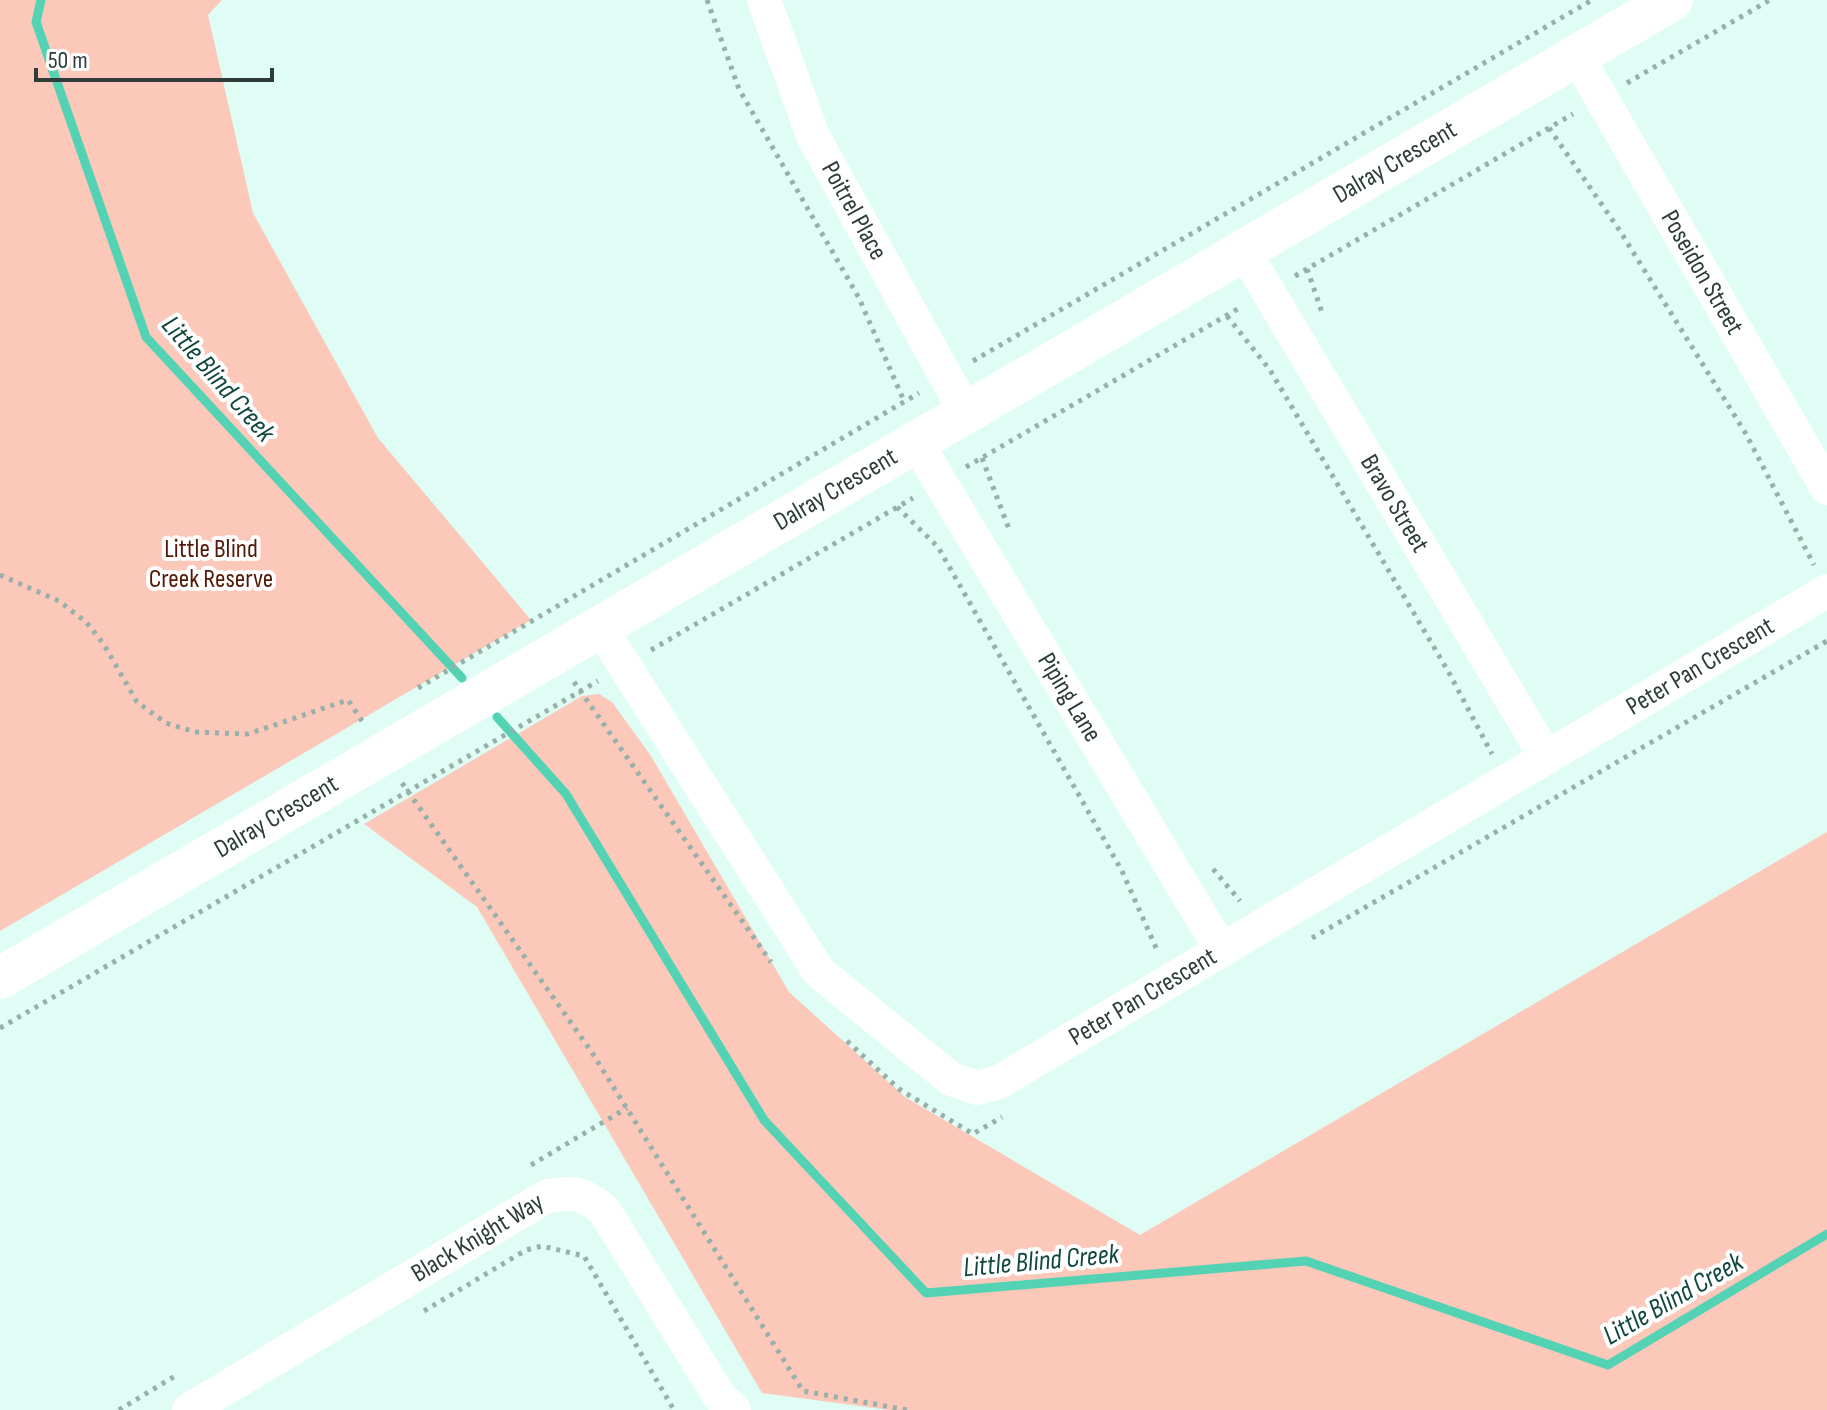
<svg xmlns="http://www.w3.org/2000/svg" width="1827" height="1410" viewBox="0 0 1827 1410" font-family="'Sofia Sans Condensed',sans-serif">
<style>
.green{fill:#fbc8ba}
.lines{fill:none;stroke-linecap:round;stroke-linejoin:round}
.stream{stroke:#53d3b4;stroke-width:9}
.path{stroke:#98b0a9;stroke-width:5;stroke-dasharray:4 6;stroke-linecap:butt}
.minor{stroke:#fff;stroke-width:34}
.tertiary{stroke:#fff;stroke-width:42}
.labels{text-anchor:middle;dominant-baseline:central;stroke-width:8;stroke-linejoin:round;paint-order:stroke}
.street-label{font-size:26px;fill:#2e3d39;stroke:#fff}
.park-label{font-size:26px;fill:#531909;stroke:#fff}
.water-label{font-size:28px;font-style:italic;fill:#11483c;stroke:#fff}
</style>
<rect width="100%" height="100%" fill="#dffdf4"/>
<g class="green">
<polygon points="0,0 222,0 208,15 253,213 378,438 531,620 0,931"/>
<polygon points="599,694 612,702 651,756 789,992 905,1097 1140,1235 1827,832 1827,1410 890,1410 762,1393 477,907 364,824 582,696"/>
</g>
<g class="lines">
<g class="stream">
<polyline points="41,0 36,22 146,337 462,678"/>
<polyline points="497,717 566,794 764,1120 926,1293 1306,1261 1608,1365 1827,1234"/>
</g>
<g class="path">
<polyline points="707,0 739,89 859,298 904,401"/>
<polyline points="1627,83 1770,0"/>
<polyline points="1549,128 1620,231 1746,434 1814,565"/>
<polyline points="1307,269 1323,315"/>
<polyline points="1295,276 1573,114"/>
<polyline points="1227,316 1270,370 1448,671 1492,754"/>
<polyline points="973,361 1592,0"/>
<polyline points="982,458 1009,529"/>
<polyline points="966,467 1241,307"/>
<polyline points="897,507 938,547 1122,871 1157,950"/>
<polyline points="0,575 59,601 86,622 103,643 137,702 166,723 195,732 248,734 348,700 364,724"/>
<polyline points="651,650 913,498"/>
<polyline points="574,682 771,962"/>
<polyline points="418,688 919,393"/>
<polyline points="402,783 591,1051 803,1391 907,1410"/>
<polyline points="1213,869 1240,901"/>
<polyline points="1312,938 1827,641"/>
<polyline points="0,1028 598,681"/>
<polyline points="847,1041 899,1089 973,1134 1002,1117"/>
<polyline points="531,1165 627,1108"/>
<polyline points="424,1311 526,1250 542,1246 584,1256 674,1410"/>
<polyline points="119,1410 175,1376"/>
</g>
<g class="minor">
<path id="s1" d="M764,0l49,136 153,277"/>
<path id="s2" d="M1577,56l250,432"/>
<path id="s3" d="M1244,251l302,506"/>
<path id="s4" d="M916,442l306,509"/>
<path id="s5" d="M600,627l219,345 132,107 26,9 22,-6 828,-491"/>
<path id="s6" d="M189,1410l358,-214c27,-4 35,-4 57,14l116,187 14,13"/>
</g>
<path class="tertiary" id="s7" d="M0,978l1672,-978"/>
</g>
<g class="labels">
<g class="street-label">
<text stroke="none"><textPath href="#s7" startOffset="1616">Dalray Crescent</textPath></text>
<text stroke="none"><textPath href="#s1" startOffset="230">Poitrel Place</textPath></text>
<text stroke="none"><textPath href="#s2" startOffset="250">Poseidon Street</textPath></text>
<text stroke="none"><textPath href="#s7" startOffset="968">Dalray Crescent</textPath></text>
<text stroke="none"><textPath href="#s3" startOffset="294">Bravo Street</textPath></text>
<text stroke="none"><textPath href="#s5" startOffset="1444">Peter Pan Crescent</textPath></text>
<text stroke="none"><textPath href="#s4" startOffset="298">Piping Lane</textPath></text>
<text stroke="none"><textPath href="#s7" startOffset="320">Dalray Crescent</textPath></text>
<text stroke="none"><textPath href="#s5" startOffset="796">Peter Pan Crescent</textPath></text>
<text stroke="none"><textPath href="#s6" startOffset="336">Black Knight Way</textPath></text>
</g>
<g class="park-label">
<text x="211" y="549">Little Blind<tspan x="211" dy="30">Creek Reserve</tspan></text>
</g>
<g class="water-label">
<text transform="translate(218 379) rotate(49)">Little Blind Creek</text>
<text transform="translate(1041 1261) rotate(-5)">Little Blind Creek</text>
<text transform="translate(1673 1299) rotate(-30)">Little Blind Creek</text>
</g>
</g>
<path d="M36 68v12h236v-12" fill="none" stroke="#2e3d39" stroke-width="4"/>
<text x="48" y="68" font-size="24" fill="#2e3d39" stroke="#ffffff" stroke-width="6" paint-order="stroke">50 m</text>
</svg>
